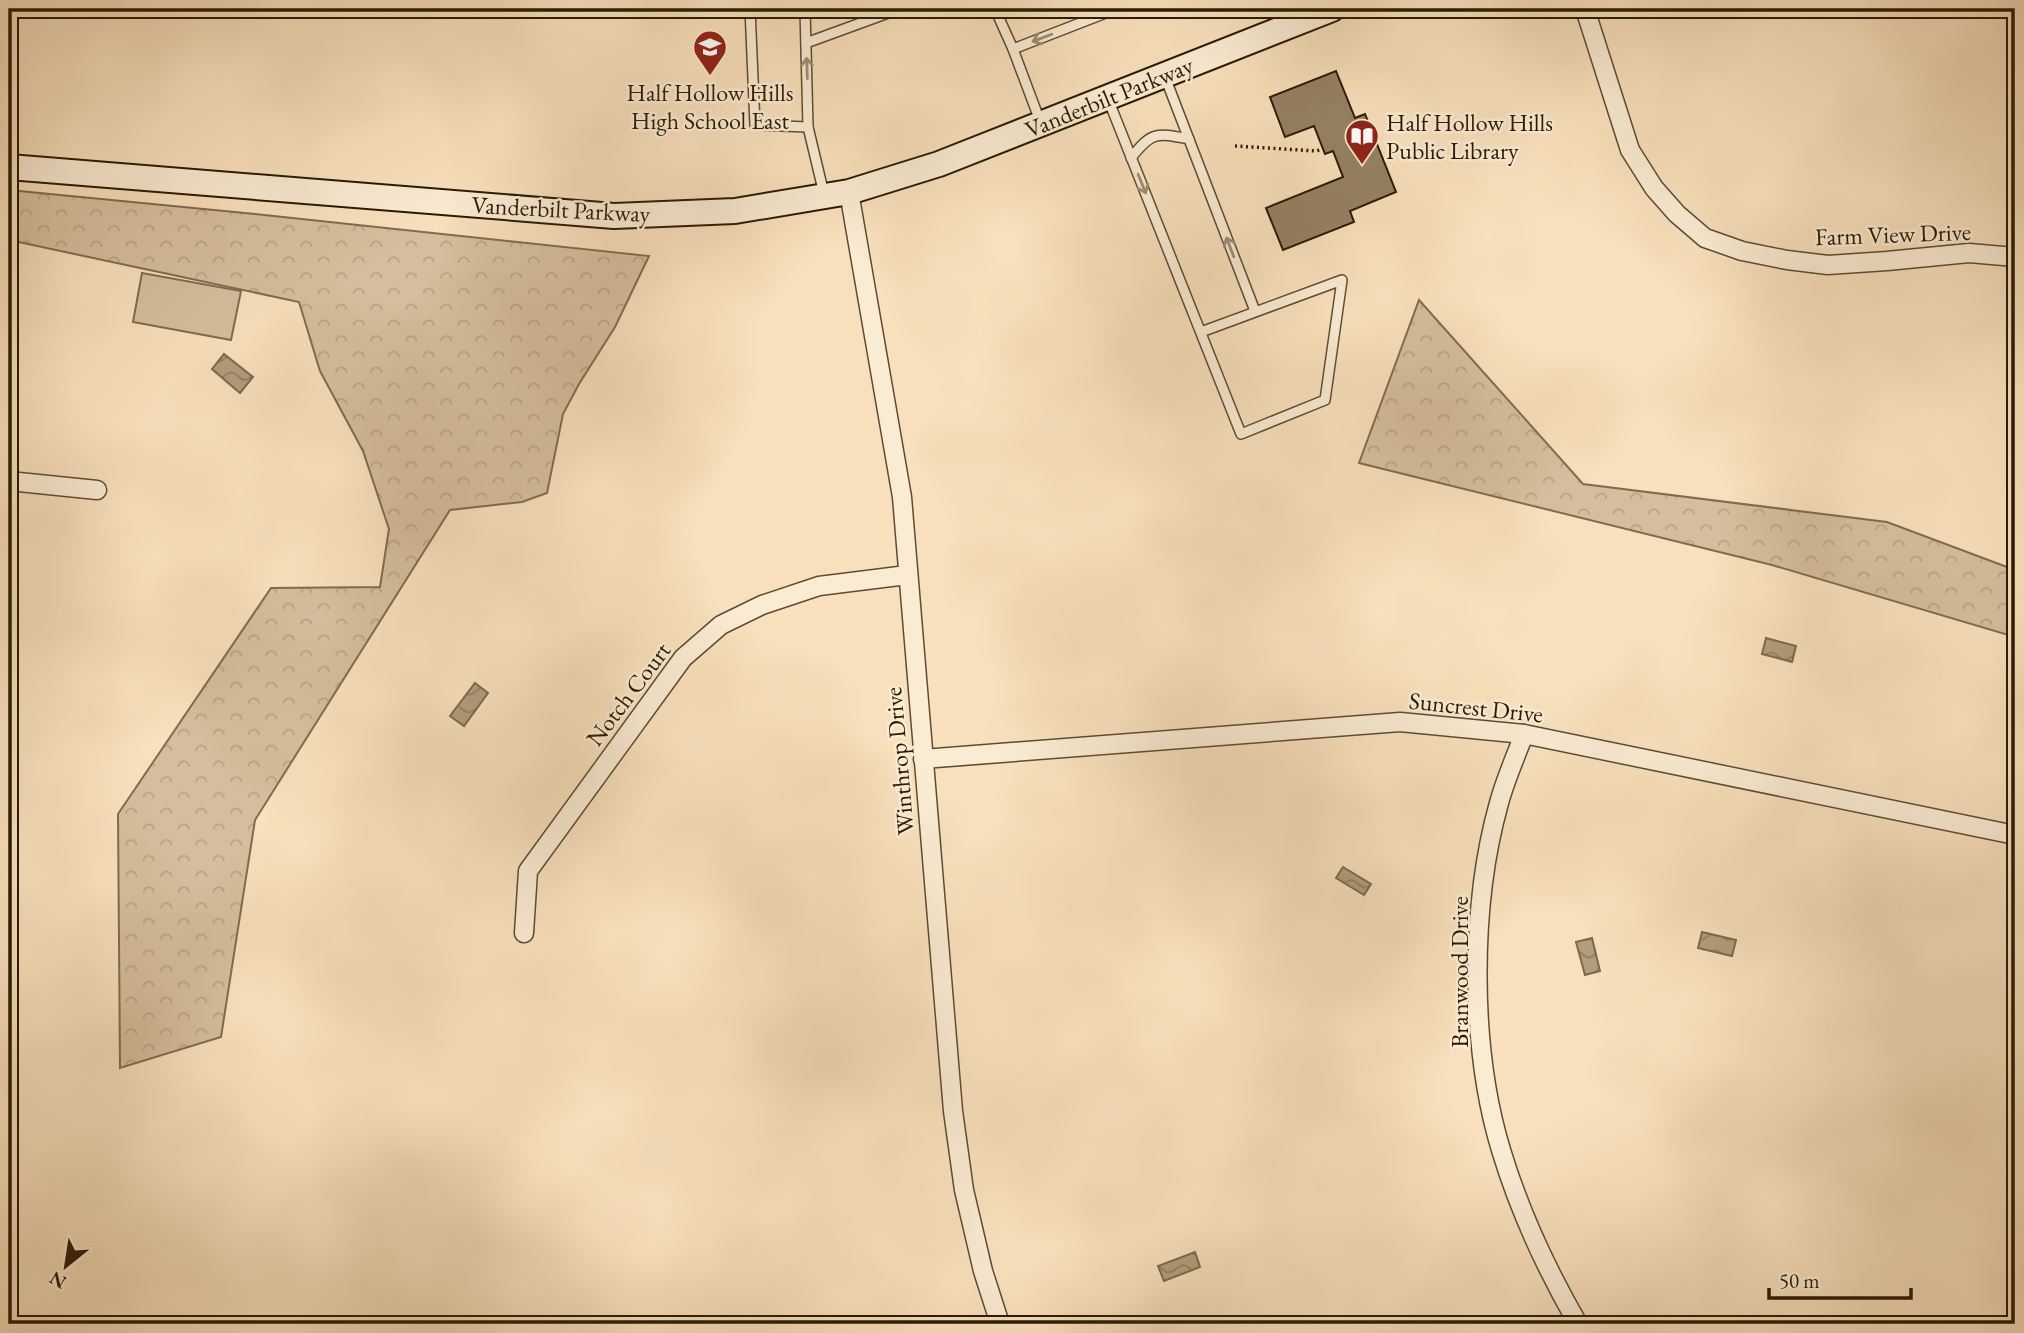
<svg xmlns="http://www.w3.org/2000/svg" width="2024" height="1333" viewBox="0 0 2024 1333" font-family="'EB Garamond',serif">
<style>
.forest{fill:url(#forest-crowns);stroke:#7f6c50;stroke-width:2}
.garden{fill:#d5be9d;stroke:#7f6c50;stroke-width:2}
.water{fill:url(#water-waves);stroke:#7b694d;stroke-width:2}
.building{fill:#958164;stroke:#291a04;stroke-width:2}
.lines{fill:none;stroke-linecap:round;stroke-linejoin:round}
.lane-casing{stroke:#5d4c32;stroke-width:12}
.street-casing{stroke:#5d4c32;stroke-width:21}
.secondary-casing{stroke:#291a04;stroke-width:28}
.path{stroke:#291a04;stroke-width:3.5;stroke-dasharray:2 3.5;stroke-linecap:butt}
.lane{stroke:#faebd3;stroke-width:9}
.street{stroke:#faebd3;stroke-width:18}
.secondary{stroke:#faebd3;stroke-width:24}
.oneway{stroke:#9c8d76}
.labels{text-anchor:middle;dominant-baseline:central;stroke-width:5;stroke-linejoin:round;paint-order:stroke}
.poi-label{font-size:24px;fill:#291a04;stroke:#faebd3}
.street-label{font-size:24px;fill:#291a04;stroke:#faebd3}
</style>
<defs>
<pattern id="forest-crowns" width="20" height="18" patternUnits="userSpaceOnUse" patternTransform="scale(1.75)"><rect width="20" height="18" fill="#d5be9d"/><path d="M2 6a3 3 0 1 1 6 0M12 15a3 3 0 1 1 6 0" fill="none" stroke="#b7a386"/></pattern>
<pattern id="water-waves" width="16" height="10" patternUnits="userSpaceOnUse" patternTransform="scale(1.75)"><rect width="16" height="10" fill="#b29d7d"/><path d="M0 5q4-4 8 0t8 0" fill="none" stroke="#917f64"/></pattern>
</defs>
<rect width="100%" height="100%" fill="#f8e0bc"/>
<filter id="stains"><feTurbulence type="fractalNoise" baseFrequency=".00286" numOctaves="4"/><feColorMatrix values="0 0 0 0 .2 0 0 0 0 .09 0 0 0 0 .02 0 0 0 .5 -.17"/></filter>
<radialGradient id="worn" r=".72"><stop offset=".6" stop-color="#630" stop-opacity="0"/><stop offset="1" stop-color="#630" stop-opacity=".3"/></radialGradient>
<g class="forest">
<polygon points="9,190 255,214 649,256 615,327 579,384 563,414 547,493 522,502 450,510 255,820 221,1037 120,1068 118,814 271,588 380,587 389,529 363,451 320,371 299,302 9,240"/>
<polygon points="1419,300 1583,484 1887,522 2015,570 2015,637 1772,565 1359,463"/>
</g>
<polygon class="garden" points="142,273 241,291 231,340 133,322"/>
<g class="water">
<polygon points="224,354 253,377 240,393 212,369"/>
<polygon points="1766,638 1796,646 1792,662 1762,654"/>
<polygon points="475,683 488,693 464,726 450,716"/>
<polygon points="1343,867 1371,884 1364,895 1336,878"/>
<polygon points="1702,932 1736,940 1732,956 1698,948"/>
<polygon points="1592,938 1600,971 1585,975 1576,942"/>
<polygon points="1195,1252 1200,1267 1164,1281 1158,1266"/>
</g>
<polygon class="building" points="1336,71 1355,118 1365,114 1396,192 1350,211 1354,222 1283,250 1266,208 1343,177 1333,151 1325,154 1314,126 1285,137 1270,97"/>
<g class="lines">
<g class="lane-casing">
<g id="lane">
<polyline points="750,9 755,125 808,127"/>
<polyline points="805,9 808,127 824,194"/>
<polyline points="995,9 1013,49 1040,121"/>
<polyline points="806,43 899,9"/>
<polyline points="1013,49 1116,9"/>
<polyline points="1165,77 1255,311"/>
<polyline points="1108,99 1241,434 1325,400 1342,280 1201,332"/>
<path d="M1131,158c21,-27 26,-25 58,-19"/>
</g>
</g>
<g class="street-casing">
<g id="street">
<polyline points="1585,9 1630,150 1654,188 1677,214 1705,238 1742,251 1787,260 1828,265 1887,261 1969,253 2015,257"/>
<polyline points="849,192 902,497 953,1111 964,1190 983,1271 1000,1324"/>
<polyline points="9,481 97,490"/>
<path d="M1524,734c-8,22 -19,46 -25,69 -29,103 -29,245 2,347 18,60 46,120 77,174"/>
<polyline points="923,759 1400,722 1524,734 2015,835"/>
<polyline points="524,933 528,871 683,658 721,625 762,605 819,586 907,575"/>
</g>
</g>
<g class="secondary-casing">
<polyline id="secondary" points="9,167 614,216 735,211 849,192 939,164 1332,9"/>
</g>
<polyline class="path" points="1235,146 1316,151 1323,149"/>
<use href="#lane" class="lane"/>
<use href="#street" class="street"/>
<use href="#secondary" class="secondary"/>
</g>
<defs><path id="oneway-shaft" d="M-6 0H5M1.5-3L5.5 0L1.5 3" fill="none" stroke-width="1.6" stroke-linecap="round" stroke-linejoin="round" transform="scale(1.75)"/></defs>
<g class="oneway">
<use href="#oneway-shaft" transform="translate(1042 38) rotate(159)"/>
<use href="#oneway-shaft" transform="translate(807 68) rotate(-92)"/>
<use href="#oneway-shaft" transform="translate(1142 184) rotate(68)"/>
<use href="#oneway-shaft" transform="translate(1230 247) rotate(-111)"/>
</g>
<defs>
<g id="school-pin" transform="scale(1.75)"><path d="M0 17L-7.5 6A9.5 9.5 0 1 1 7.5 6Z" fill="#8f2418" stroke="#faebd3"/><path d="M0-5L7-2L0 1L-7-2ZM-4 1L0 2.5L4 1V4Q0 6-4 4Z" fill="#fff"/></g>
<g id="library-pin" transform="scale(1.75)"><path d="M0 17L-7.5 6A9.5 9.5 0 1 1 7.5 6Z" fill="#8f2418" stroke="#faebd3"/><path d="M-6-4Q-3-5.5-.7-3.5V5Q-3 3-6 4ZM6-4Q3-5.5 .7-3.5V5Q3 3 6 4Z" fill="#fff"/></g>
</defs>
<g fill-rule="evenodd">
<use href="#school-pin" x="710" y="47"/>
<use href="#library-pin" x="1362" y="136"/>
</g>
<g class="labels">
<g class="poi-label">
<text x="710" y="92">Half Hollow Hills<tspan x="710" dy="28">High School East</tspan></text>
<text x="1386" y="122" text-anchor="start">Half Hollow Hills<tspan x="1386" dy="28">Public Library</tspan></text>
</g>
<g class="street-label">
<text transform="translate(1109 97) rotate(-22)">Vanderbilt Parkway</text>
<text transform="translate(561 209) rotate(3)">Vanderbilt Parkway</text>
<text transform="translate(1893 234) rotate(-2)">Farm View Drive</text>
<text transform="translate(628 694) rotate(-53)">Notch Court</text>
<text transform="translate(1476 707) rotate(6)">Suncrest Drive</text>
<text transform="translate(899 761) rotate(-95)">Winthrop Drive</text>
<text transform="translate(1459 972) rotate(-90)">Branwood Drive</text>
</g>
</g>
<rect width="2024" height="1333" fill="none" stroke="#f8e0bc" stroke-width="35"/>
<rect x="10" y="10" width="2003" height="1312" fill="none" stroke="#291a04" stroke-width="3.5"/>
<rect x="18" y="18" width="1989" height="1298" fill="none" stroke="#291a04" stroke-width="2"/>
<g transform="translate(66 1266) rotate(210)" stroke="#faebd3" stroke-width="5" paint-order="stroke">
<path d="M0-5L12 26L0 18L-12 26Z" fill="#291a04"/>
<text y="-10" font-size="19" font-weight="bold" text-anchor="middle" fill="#291a04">N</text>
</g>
<path d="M1769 1288v10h142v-10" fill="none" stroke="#291a04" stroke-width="3.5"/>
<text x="1779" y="1288" font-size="21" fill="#291a04" stroke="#faebd3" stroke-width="5" paint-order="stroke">50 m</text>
<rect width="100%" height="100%" filter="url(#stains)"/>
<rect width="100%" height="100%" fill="url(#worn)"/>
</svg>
